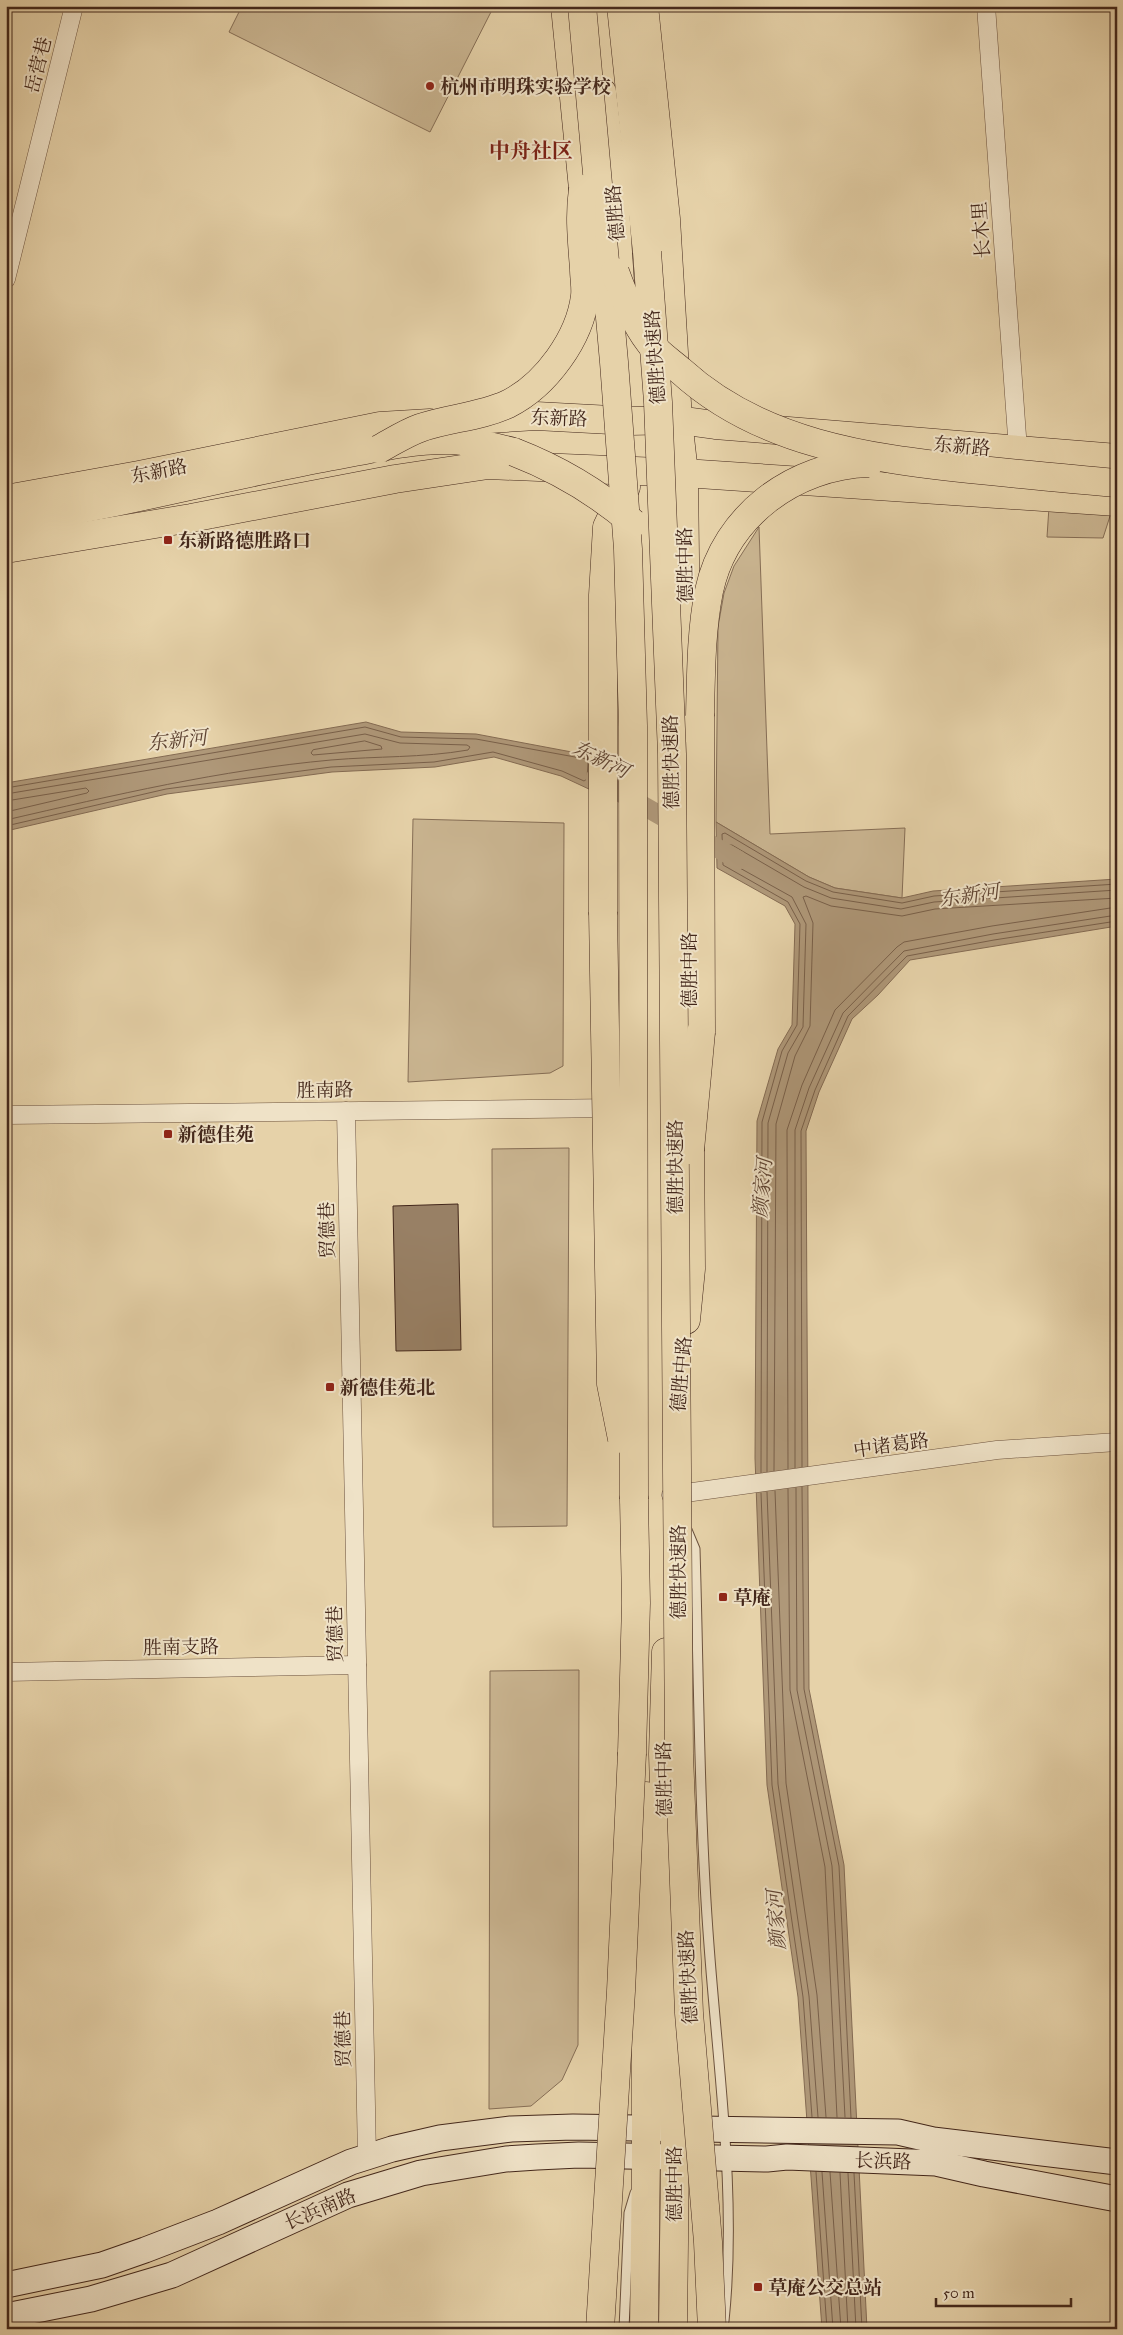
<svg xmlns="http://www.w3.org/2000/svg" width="1123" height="2335" viewBox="0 0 1123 2335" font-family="'IM FELL Great Primer','Noto Serif SC',serif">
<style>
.green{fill:#cab591;stroke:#866e56}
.water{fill:#af9879;stroke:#846b53}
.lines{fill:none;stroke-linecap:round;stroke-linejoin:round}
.shore{stroke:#79604a;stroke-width:1}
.canal{stroke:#af9879;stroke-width:19}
.building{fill:#988065;stroke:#43271b}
.lane-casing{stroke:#6c523e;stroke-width:11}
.street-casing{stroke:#6c523e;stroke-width:19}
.secondary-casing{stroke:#43271b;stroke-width:27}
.primary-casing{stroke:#43271b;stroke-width:29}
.highway-casing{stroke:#43271b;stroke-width:29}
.lane{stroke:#efe2c7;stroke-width:9}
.street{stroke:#efe2c7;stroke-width:18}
.secondary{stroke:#efe2c7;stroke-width:25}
.primary{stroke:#e6d2a9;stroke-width:28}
.highway{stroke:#e6d2a9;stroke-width:28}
.highway-bridge-casing{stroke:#43271b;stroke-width:29;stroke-linecap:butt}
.highway-bridge{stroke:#e6d2a9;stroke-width:28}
.poi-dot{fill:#8f2418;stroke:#efe2c7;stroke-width:2}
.labels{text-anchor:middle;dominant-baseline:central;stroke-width:4;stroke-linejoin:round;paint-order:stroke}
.street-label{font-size:19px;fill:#43271b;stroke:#efe2c7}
.poi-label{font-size:19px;font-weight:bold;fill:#43271b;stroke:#efe2c7;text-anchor:start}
.water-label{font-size:20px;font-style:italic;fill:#5e4332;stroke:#efe2c7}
.quarter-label{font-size:21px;font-weight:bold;fill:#7a1f14;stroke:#efe2c7}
</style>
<rect width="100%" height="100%" fill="#e6d2a9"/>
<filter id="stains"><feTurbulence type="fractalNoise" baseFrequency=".004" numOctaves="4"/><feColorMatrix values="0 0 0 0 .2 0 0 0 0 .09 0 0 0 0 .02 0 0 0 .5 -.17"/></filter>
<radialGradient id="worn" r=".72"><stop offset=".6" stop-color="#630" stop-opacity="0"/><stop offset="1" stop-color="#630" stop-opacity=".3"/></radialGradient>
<g class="green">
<polygon points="242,6 494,6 430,132 229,32"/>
<polygon points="1049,507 1111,513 1103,538 1047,537"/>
<polygon points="759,527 770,834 905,828 902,898 835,888 809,877 716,822 718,627 724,593 734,566"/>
<polygon points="413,819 564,823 563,1066 550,1073 408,1082"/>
<polygon points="569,1148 567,1526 493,1527 492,1149"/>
<polygon points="579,1670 578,2045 562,2080 531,2106 489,2109 490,1671"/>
</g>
<g class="water">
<polygon points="366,722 401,732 476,734 593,756 591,790 561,776 494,757 435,767 332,772 167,794 6,831 6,783"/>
<polygon points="716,822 809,877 835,888 902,898 933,891 1117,879 1117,926 910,960 878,995 852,1019 819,1092 806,1131 809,1689 844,1865 867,2329 822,2329 798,1997 767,1785 755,1458 757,1121 778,1049 792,1025 795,924 785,906 717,868"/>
</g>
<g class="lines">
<g class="shore">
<polygon points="365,741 381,746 382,749 313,755 311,753 313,750"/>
<polyline points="6,788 365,727 401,737 476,739 586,759 588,762 587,779 584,781 562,771 493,752 434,762 331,767 166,789 6,826"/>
<path d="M6,794l359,-60 35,9 67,2 3,2 -2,3c-46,8 -91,6 -137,10 -110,10 -217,35 -325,60"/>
<polyline points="6,801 86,788 89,791 87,793 6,812"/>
<polyline points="802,1467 801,1131 815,1090 848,1016 907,956 994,940 1117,921"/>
<polyline points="795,1468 795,1130 809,1088 843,1013 904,951 993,934 1117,915"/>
<polyline points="788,1469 787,1130 802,1085 835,1010 897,947 904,942 992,926 1117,907"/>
<polyline points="774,1471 776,1124 795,1056 810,1026 813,923 803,897 806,896 831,906 902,916 935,909 1117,898"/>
<polyline points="767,1472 768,1123 788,1053 803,1027 806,924 792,897 729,862 728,845 732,845 804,887 831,898 901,909 934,902 1117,890"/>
<polyline points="761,1473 762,1122 782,1051 797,1025 800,924 788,902 723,865 722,834 725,833 806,881 833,892 902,903 934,896 1117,884"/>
<polyline points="802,1487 804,1689 839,1866 851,2118"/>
<polyline points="796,1488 797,1690 832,1866 845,2117"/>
<polyline points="788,1489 790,1690 825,1867 837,2117"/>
<polyline points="775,1491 786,1783 817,1995 826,2117"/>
<polyline points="767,1492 778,1784 809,1996 818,2117"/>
<polyline points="761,1493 772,1785 803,1997 812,2117"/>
<polyline points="816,2172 827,2329"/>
<polyline points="822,2172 833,2329"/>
<polyline points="830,2172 841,2329"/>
<polyline points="840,2173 848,2329"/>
<polyline points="848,2173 856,2329"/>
<polyline points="854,2173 862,2329"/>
</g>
<polyline class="canal" points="595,778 738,860"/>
</g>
<polygon class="building" points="458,1204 461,1350 396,1351 393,1206"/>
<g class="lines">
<g class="lane-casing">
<g id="lane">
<path d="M687,1530l8,19c4,131 4,265 14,396 9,125 28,251 15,376"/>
<polyline points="624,2329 629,2213 635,2193"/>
</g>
</g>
<g class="street-casing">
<g id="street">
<polyline points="986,6 1018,450"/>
<polyline points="6,279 74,6"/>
<polyline points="346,1111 367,2157"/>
<polyline points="6,1115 616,1108"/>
<polyline points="671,1495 997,1450 1117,1442"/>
<polyline points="6,1672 357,1665"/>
</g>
</g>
<g class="secondary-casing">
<g id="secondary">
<polyline points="6,2285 102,2265 145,2250 218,2222 351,2162 392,2149 440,2138 511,2129 573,2127 898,2132 933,2140 1117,2162"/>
<polyline points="6,2316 91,2299 172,2275 348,2195 421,2173 506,2159 537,2157 579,2155 767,2159 787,2157 936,2163 984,2174 1117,2199"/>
</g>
</g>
<g class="primary-casing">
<g id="primary">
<polyline points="644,6 666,219 678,420 684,473 687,728"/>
<polyline points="602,92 614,193 621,296"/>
<polyline points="473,420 536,416 630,421 678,420 715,425 1117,458"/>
<polyline points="6,499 139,475 380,426 430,423"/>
<polyline points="6,549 191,518 395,479 488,465 684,473 1117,502"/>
<polyline points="686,1320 691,1269 690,1126"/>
<polyline points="666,1652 663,1754 675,2157 673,2329"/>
<polyline points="644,2329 646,2156 646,1796"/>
</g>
</g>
<g class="highway-casing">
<g id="highway">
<polyline points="565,6 583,189"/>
<polyline points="621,6 647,252"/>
<path d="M6,522c107,-16 211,-44 317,-64 41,-7 85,-19 127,-18 22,1 43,7 64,12"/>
<polyline points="700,716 701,1032"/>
<polyline points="603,912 603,595 607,527 626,487"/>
<polyline points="632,1753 636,1603 634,1499"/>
</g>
</g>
<use href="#lane" class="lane"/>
<use href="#street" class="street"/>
<use href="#secondary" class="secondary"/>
<use href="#primary" class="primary"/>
<use href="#highway" class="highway"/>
<g class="highway-bridge-casing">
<g id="highway-bridge">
<polyline points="582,6 614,362 628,549 633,726 634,1499"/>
<polyline points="647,252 658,402 672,754 679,1754 689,2013 708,2242 712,2329"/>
<path d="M615,272c9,25 19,50 35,71 8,11 21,19 31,28 79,72 186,87 289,98 49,5 98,10 147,14"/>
<path d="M379,449c13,-7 27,-16 41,-21 28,-10 60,-11 88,-24 38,-19 72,-66 77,-108 1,-9 -1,-18 -1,-27 -2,-27 -5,-53 -1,-80"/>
<path d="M514,452c44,17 83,40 119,71"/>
<path d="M700,716c1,-42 1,-85 9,-125 16,-75 85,-126 160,-128"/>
<polyline points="603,912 611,1384 622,1439"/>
<polyline points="690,1150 701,1032"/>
<polyline points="600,2329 621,1991 632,1753"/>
</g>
</g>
<use href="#highway-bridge" class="highway-bridge"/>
</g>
<g class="poi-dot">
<circle cx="430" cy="86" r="5"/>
<rect x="163" y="535" width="10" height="10" rx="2.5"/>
<rect x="163" y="1129" width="10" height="10" rx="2.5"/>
<rect x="325" y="1382" width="10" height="10" rx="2.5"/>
<rect x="718" y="1592" width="10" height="10" rx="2.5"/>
<rect x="753" y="2282" width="10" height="10" rx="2.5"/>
</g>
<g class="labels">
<g class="street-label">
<text transform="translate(38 65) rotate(-76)">岳营巷</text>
<text transform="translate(615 213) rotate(-95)">德胜路</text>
<text transform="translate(981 230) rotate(-94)">长木里</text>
<text transform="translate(655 357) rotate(-94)">德胜快速路</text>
<text transform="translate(559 418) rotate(2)">东新路</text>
<text transform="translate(962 446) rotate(5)">东新路</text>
<text transform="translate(159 471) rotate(-11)">东新路</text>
<text transform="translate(685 565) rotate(-91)">德胜中路</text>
<text transform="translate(671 762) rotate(-91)">德胜快速路</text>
<text transform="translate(689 970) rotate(-90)">德胜中路</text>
<text transform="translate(325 1090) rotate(-1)">胜南路</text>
<text transform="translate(675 1167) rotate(-90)">德胜快速路</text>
<text transform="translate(327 1230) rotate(-91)">贸德巷</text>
<text transform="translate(681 1374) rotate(-85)">德胜中路</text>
<text transform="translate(891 1445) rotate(-8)">中诸葛路</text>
<text transform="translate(678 1572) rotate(-90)">德胜快速路</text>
<text transform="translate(335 1634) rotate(-91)">贸德巷</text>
<text transform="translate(181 1647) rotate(-1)">胜南支路</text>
<text transform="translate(664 1779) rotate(-91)">德胜中路</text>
<text transform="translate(688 1977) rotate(-93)">德胜快速路</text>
<text transform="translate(343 2039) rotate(-91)">贸德巷</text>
<text transform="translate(883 2161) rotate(2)">长浜路</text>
<text transform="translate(674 2184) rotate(-90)">德胜中路</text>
<text transform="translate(320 2209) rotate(-23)">长浜南路</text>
</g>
<g class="poi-label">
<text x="440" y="86">杭州市明珠实验学校</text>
<text x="178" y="540">东新路德胜路口</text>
<text x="178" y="1134">新德佳苑</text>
<text x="340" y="1387">新德佳苑北</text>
<text x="733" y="1597">草庵</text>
<text x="768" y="2287">草庵公交总站</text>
</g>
<g class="water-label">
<text transform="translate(177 740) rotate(-6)">东新河</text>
<text transform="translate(601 759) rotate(26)">东新河</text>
<text transform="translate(969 895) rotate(-8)">东新河</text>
<text transform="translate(762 1188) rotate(-85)">颜家河</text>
<text transform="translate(776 1920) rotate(-94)">颜家河</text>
</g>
<g class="quarter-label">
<text x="531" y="151">中舟社区</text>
</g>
</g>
<rect width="1123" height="2335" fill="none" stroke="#e6d2a9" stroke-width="25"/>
<rect x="8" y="8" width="1108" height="2320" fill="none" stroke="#43271b" stroke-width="2.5"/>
<rect x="12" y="12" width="1098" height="2310" fill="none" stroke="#43271b"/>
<path d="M936 2298v8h135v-8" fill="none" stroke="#43271b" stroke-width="2.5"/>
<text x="943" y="2298" font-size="15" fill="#43271b" stroke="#efe2c7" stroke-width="4" paint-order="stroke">50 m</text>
<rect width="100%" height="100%" filter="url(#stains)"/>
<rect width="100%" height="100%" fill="url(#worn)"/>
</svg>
